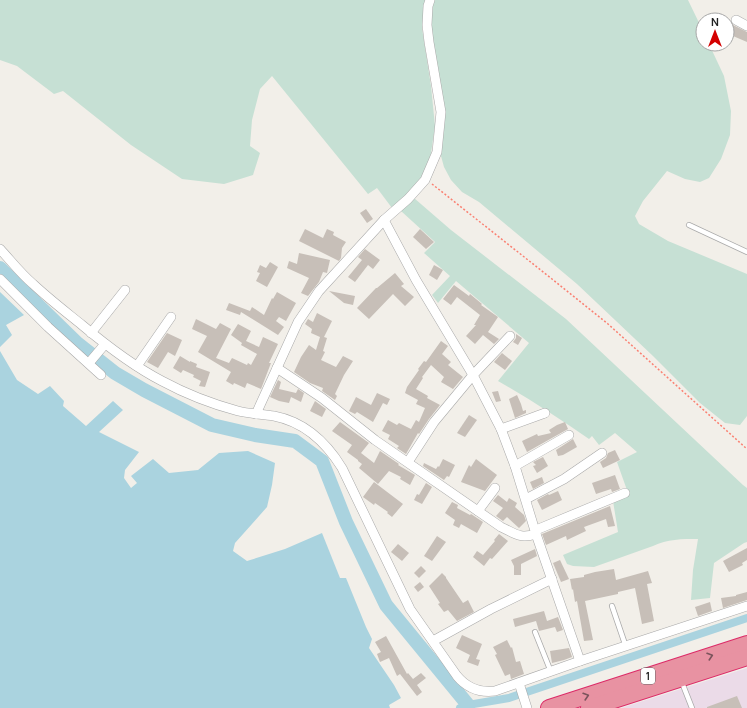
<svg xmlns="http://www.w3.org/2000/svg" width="747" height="708" viewBox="0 0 747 708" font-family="Manrope,sans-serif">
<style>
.industrial{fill:#ebdbe8}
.wetland{fill:#c6e0d4}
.water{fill:#aad3df}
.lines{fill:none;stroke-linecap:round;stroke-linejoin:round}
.canal{stroke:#aad3df;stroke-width:8}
.river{stroke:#aad3df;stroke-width:14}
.building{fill:#c7bfb8}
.lane-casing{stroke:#a9a9a9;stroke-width:6}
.street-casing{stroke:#a9a9a9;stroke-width:10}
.highway-casing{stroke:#dc2a67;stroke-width:18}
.path{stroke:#fa8072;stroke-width:1.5;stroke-dasharray:2 2;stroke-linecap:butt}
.lane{stroke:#fff;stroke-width:4.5}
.street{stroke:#fff;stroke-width:9}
.highway{stroke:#e892a2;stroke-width:16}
.oneway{stroke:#7b545c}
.labels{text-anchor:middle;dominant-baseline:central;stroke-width:3.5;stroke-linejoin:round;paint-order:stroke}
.shield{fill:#fff;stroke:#646464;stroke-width:1}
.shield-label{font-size:10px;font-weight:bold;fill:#222}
</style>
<rect width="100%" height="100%" fill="#f2efe9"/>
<polygon class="industrial" points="747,668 747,708 621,708"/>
<g class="wetland">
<polygon points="0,0 427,0 422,28 431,86 435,126 430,160 424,175 409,192 392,208 377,188 368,194 272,76 260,89 252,120 250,146 260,153 253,175 224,184 182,179 131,145 63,91 54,94 17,66 0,60"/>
<polygon points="433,0 688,0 703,31 703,44 709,44 724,76 731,111 730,135 721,159 709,178 700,182 685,179 667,171 643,201 635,216 639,224 668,241 747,274 747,416 740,425 725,423 700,403 653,356 577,284 479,202 462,192 451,180 444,167 441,156 443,105 438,76 431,24"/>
<path d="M414,198l37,32 115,89 177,166 4,3v54l-3,1 -30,20 -4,35 -19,2 2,-30 5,-31c-16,0 -31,0 -45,7l-59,21 -21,-1 -6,-2 -4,-9 55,-23 -5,-31 15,-8 -11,-31 20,-10 -22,-19 -16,12 -7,-9 -3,3c-30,-21 -60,-40 -91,-58l31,-38 -73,-62 -18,22 -6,-8 18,-19 -26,-23 11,-11 -34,-31z"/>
</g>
<g class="water">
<polygon points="0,292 24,315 6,325 12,335 0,347"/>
<polygon points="0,351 17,380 38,394 50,386 64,401 63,406 86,426 113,401 123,410 99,432 139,452 125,470 124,478 131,488 137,483 131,476 153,459 169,473 198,470 219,453 248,451 275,463 272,485 267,507 235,543 233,551 247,561 285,549 322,533 340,578 346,578 366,627 372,639 369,648 394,685 401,698 389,705 390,708 0,708"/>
</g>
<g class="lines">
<polyline class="canal" points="460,708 468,705 509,698 747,618"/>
<polyline class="river" points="0,268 77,343 115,373 144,390 212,425 255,435 295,441 322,461 346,522 386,605 468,705"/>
</g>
<g class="building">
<polygon points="730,21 733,25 747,32 747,42 733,36 732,39 727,37 727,28"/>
<polygon points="366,209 373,219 367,223 360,213"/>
<polygon points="305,229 323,238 327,229 334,232 333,235 346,242 342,248 341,258 339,261 299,241"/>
<polygon points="420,229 434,242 426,249 413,237"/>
<polygon points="365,249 380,260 373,269 368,265 355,282 348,277 362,260 358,257"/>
<polygon points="299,253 330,260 327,273 323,272 319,282 308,296 301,293 309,278 287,268 289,261 297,264"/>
<polygon points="270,262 278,267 267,287 256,281 260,273 257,272 260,265 266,268"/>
<polygon points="434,265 443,270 437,280 429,275"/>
<polygon points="395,273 404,284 401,286 414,297 405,306 393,294 369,319 357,308 376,288 377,288"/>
<polygon points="454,285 469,296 470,294 482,304 481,305 498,317 488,332 499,339 494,344 483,335 475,344 466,336 476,325 474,325 480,315 457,297 451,305 443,299"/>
<polygon points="329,291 355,296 353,305 344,303"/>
<polygon points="277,292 296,303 286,321 279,317 276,321 284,327 278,335 241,312 240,315 226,310 229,303 250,311 252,307 264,315 272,298 273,299"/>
<polygon points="317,313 332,321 324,337 327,338 323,351 325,352 321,360 336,367 343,356 353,361 344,375 335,394 337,396 335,400 322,391 323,388 310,383 294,372 301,357 309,345 316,350 320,337 311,333 312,329 305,324 308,319 313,322"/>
<polygon points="196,319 216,329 220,323 231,329 216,358 229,363 232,358 247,365 248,363 251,365 257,354 241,345 242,343 231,335 238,324 251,331 246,341 259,347 263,337 278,344 269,363 271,363 261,389 247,383 245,388 234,383 233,385 226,381 231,372 198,352 207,336 192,329"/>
<polygon points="167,333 182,340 175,356 168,352 158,368 147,362"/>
<polygon points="516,334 522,338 518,345 513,342 516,338"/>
<polygon points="441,341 448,346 442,354 451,362 448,365 463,377 453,389 441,382 444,377 431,365 422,377 423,378 416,389 428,396 427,398 440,405 429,419 419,434 418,433 406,454 397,448 399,446 388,439 390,435 382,431 388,420 397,425 399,423 411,429 416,420 419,422 425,408 416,404 418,400 405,393 407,387 419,370 418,369 424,361 426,362"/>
<polygon points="502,353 512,361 505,370 494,362"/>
<polygon points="180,356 190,362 190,361 197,364 196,367 210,372 205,387 199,386 201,381 193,377 194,375 183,370 181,373 173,368"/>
<polygon points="278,380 281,382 279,389 296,393 298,389 304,393 301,402 291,397 289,403 279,401 270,397"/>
<polygon points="498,391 501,401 496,402 492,392"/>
<polygon points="377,393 390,399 387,405 383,403 373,422 357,412 355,414 349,411 356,397 371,405"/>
<polygon points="517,395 521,404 523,411 526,410 526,413 515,418 509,399"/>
<polygon points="315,401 326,409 322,417 310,411"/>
<polygon points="469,415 477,420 465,437 457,433"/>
<polygon points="340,422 369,443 361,453 374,463 380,451 399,464 398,465 415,475 410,485 400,479 401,477 389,471 378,484 359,468 362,464 358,461 358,460 347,452 352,445 332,431"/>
<polygon points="565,422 568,429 527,452 522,441 537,434 538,436 551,433 549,430 557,425"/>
<polygon points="573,439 577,447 563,455 558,456 556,450"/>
<polygon points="615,450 620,460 603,468 600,462 606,458 608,453"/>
<polygon points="543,457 548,466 537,473 533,466 536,465 533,462"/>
<polygon points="443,459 455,465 449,477 447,476 444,480 423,466 424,463 436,469 438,466 439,467"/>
<polygon points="476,459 497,475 485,491 461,482 469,465 471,467"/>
<polygon points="615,475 620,489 612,492 611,489 596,494 592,483"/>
<polygon points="542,477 544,483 533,489 530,482"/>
<polygon points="374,482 403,504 392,517 387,513 388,512 375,503 374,505 363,497"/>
<polygon points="426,483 432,487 422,504 414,500 417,494 419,495"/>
<polygon points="558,491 562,500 542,510 537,500 548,494 549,495"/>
<polygon points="498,495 507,502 509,498 517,503 515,507 524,515 526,521 519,528 507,517 503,521 496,516 503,508 493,501"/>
<polygon points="452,502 458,505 457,508 470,515 471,514 483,522 477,533 461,524 459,528 453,525 455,520 445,513"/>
<polygon points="610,506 615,526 608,527 606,519 584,527 586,531 567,540 566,536 546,545 542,534"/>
<polygon points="499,534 508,541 492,559 490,558 484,566 473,557 477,551 483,555 495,541 494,540"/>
<polygon points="437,536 446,542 432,561 424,556"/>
<polygon points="398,544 409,553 402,561 391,552"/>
<polygon points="747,548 747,560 742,563 743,565 729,572 723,561"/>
<polygon points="535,549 537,556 521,564 521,575 514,575 514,566 511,560"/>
<polygon points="560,560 569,579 561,582 553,563"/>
<polygon points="421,566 426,571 419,578 414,573"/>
<polygon points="614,569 616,580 648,571 652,583 647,584 654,621 642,624 635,588 618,592 618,594 585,601 593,640 584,641 577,601 575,602 573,589 572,590 570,579 584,577 584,575 595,572"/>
<polygon points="442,573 446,577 446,578 463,603 468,600 474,612 457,621 448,610 444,612 438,604 440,603 429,586"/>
<polygon points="420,582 424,587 418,592 414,587"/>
<polygon points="747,592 747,600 723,608 721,598 736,596 736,595"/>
<polygon points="710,602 712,611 698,616 695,607"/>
<polygon points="544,611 547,621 558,617 563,630 557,632 555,627 539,631 536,621 515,627 513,619"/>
<polygon points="462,635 482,644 476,659 480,660 478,666 467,662 470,655 456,648"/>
<polygon points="386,636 407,674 408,673 413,679 421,673 426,678 417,685 422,692 417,696 400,674 397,676 389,658 380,662 377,654 381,652 375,642"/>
<polygon points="507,640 511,648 512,647 516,662 520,661 524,674 511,679 510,674 505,676 495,655 497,654 493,647"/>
<polygon points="569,648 572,657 564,660 552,663 550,651"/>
<polygon points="737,696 742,708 707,708 707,707"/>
</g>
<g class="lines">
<g class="lane-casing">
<g id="lane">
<polyline points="689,225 747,252"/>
<polyline points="612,606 626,647"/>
<polyline points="535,632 551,672"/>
<polyline points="681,680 692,708"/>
</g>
</g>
<g class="street-casing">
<g id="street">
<polyline points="736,20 747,26"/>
<polyline points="384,220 416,280 473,375 501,429 515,466 536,534 580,661"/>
<path d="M0,249c11,12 21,25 33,35 16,15 33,28 49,41 25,21 51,41 80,56 24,13 50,23 76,30 12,3 24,3 36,5 31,6 52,26 68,52l54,112 14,29 47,67c10,12 22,17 38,15l85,-30 167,-55"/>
<polyline points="0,279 48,327 101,375"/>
<polyline points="91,333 125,290"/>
<polyline points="89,363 105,344"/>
<polyline points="137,366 171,317"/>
<path d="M277,368l45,30 53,42 126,87c15,7 19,12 35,7"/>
<polyline points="256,414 298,322 319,291 384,220 408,199 425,180 437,152 441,112 429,42 427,25 428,6 430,0"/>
<polyline points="501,429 545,413"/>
<polyline points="408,462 434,422 473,375 510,336"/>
<polyline points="515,466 569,435"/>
<polyline points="526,499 564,479 602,453"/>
<polyline points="478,511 495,488"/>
<polyline points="536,530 625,493"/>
<polyline points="433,641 491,609 552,579"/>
<polyline points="519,683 527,708"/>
</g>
</g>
<g class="highway-casing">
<g id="highway">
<polyline points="549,708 747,644"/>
<polyline points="589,708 747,657"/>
</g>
</g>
<polyline class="path" points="432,184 552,279 608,324 747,449"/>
<use href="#lane" class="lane"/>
<use href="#street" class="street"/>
<use href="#highway" class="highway"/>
</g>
<defs><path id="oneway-chevron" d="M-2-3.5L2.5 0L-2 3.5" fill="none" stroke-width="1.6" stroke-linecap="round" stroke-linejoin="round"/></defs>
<g class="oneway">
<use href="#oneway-chevron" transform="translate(710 656) rotate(-18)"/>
<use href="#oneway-chevron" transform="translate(586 696) rotate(-17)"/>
</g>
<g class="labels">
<rect class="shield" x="641" y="668" width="14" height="16" rx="3"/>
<g class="shield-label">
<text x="648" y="676">1</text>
</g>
</g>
<g transform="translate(715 32)"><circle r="19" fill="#ffffff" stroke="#a7a7a7"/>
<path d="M0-3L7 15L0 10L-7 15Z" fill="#d40000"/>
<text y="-6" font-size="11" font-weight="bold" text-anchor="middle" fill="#222222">N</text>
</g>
</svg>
